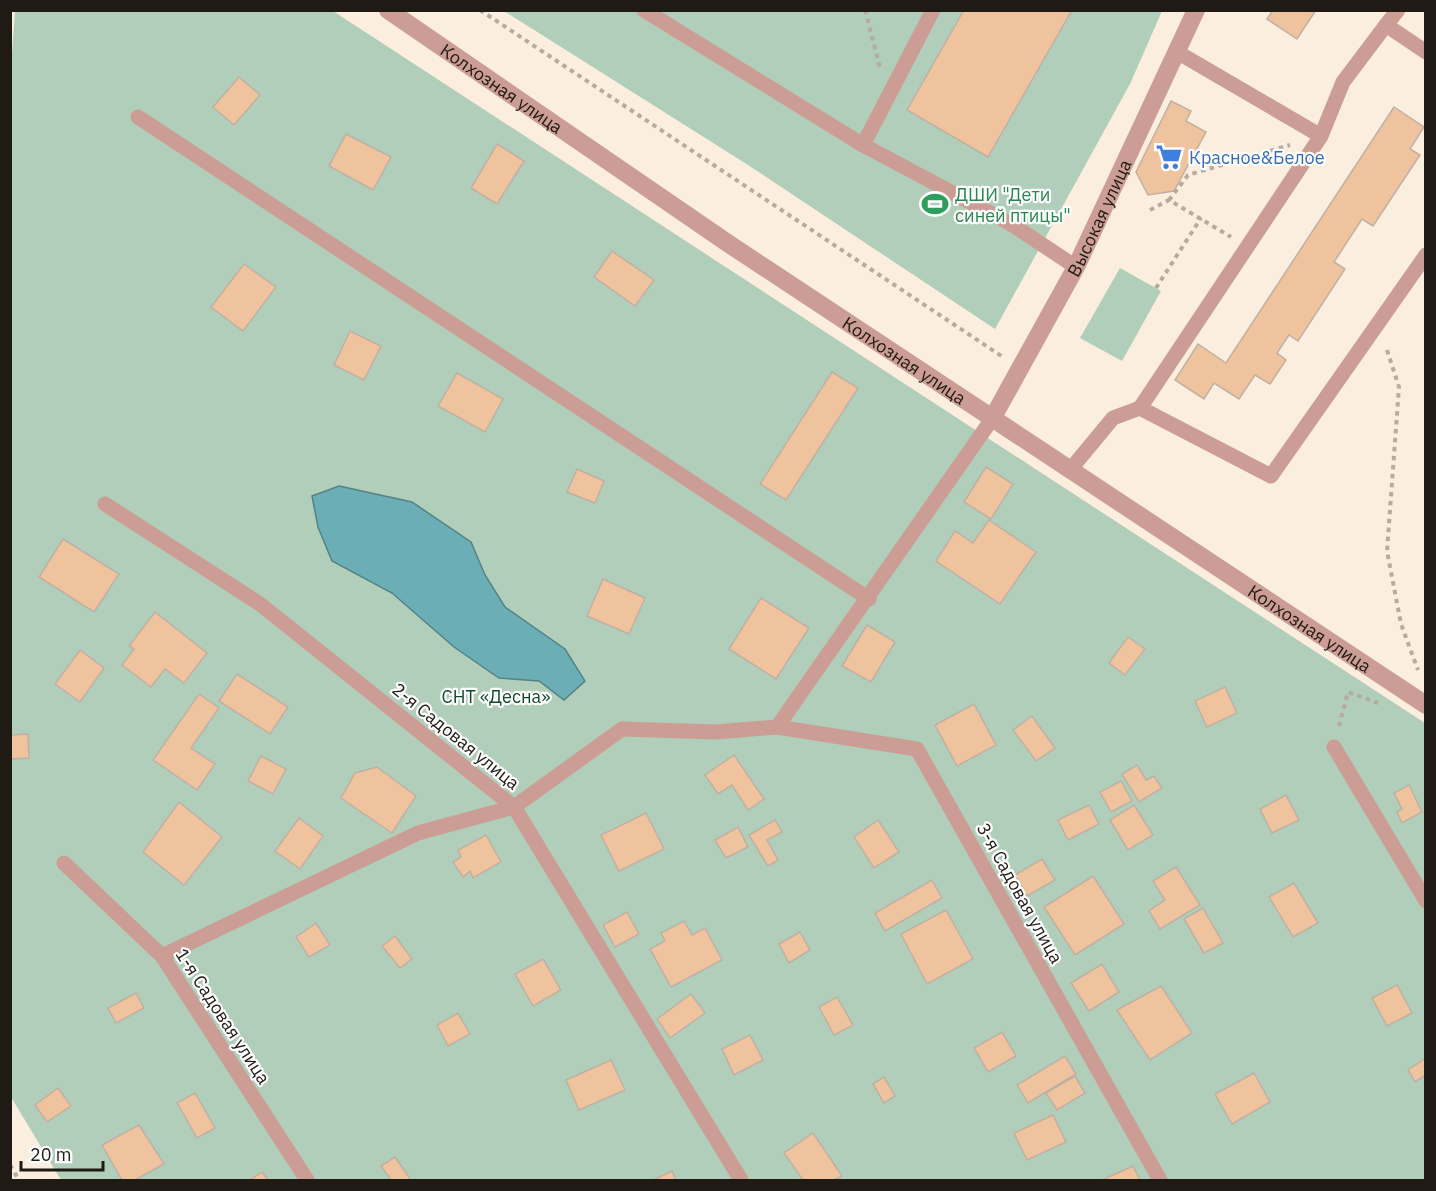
<svg xmlns="http://www.w3.org/2000/svg" width="1436" height="1191" viewBox="0 0 1436 1191" font-family="'IBM Plex Sans',sans-serif">
<style>
.green{fill:#b0ceba}
.water{fill:#6baeb6;stroke:#548285;stroke-width:1.5}
.building{fill:#eec39e;stroke:#c0b0a3;stroke-width:1.5}
.lines{fill:none;stroke-linecap:round;stroke-linejoin:round}
.path{stroke:#b6ab9f;stroke-width:4;stroke-dasharray:4.5 4.5;stroke-linecap:butt}
.service{stroke:#cc9d94;stroke-width:15}
.minor{stroke:#cc9d94;stroke-width:18}
.labels{text-anchor:middle;dominant-baseline:central;stroke-width:4.5;stroke-linejoin:round;paint-order:stroke}
.street-label{font-size:18px;fill:#1f1a14;stroke:#fff}
.shop-label{font-size:18px;fill:#366cbe;stroke:#fff;text-anchor:start}
.leisure-label{font-size:18px;fill:#27864d;stroke:#fff;text-anchor:start}
.park-label{font-size:18px;fill:#104a2b;stroke:#fff}
</style>
<rect width="100%" height="100%" fill="#fbeede"/>
<g class="green">
<polygon points="15,11 333,11 1425,723 1425,1180 61,1180 11,1097 10,83"/>
<polygon points="504,11 1162,11 1130,84 995,329 748,165"/>
<polygon points="1120,268 1161,291 1122,361 1080,338"/>
</g>
<polygon class="water" points="339,486 412,502 471,542 485,575 505,607 565,649 585,681 564,700 539,681 499,678 454,647 392,593 332,561 318,527 312,496"/>
<g class="building">
<polygon points="964,10 1072,10 988,157 907,110"/>
<polygon points="1273,10 1316,10 1297,39 1267,19"/>
<polygon points="239,77 260,95 234,125 213,107"/>
<polygon points="1171,101 1191,111 1186,121 1206,132 1174,191 1148,195 1136,172"/>
<polygon points="1394,107 1424,127 1410,149 1420,155 1373,226 1362,219 1334,262 1345,269 1298,341 1289,335 1277,353 1286,360 1270,384 1255,375 1239,399 1214,383 1204,399 1175,380 1198,344 1226,363"/>
<polygon points="346,134 391,157 373,190 329,166"/>
<polygon points="497,144 524,161 497,204 471,188"/>
<polygon points="612,251 654,280 635,306 594,277"/>
<polygon points="244,264 276,287 243,331 211,307"/>
<polygon points="350,331 381,346 364,380 334,365"/>
<polygon points="832,372 858,388 786,500 760,484"/>
<polygon points="457,373 503,399 485,432 438,406"/>
<polygon points="986,467 1013,484 991,519 964,502"/>
<polygon points="577,469 604,481 595,503 567,492"/>
<polygon points="989,520 1036,552 1000,604 936,561 955,531 973,543"/>
<polygon points="63,539 119,574 94,612 39,577"/>
<polygon points="603,579 645,598 629,634 587,616"/>
<polygon points="761,598 809,628 776,679 729,649"/>
<polygon points="155,612 207,653 184,683 165,669 151,687 122,665 134,649 129,646"/>
<polygon points="867,625 895,642 871,682 842,666"/>
<polygon points="1128,637 1145,649 1125,675 1109,663"/>
<polygon points="80,650 104,668 80,702 55,684"/>
<polygon points="237,674 288,707 270,734 219,701"/>
<polygon points="1225,687 1237,713 1207,727 1195,701"/>
<polygon points="199,694 219,708 191,748 215,764 197,790 153,760"/>
<polygon points="974,704 996,745 957,766 935,725"/>
<polygon points="1032,716 1055,748 1036,761 1013,730"/>
<polygon points="28,734 29,758 10,759 10,735"/>
<polygon points="734,755 764,799 748,810 732,785 718,794 705,775"/>
<polygon points="261,756 286,769 273,794 248,781"/>
<polygon points="1137,765 1146,780 1154,776 1162,788 1139,802 1122,774"/>
<polygon points="377,767 416,796 392,833 341,798 355,773"/>
<polygon points="1121,781 1132,801 1111,812 1100,792"/>
<polygon points="1409,785 1422,812 1402,823 1397,812 1402,809 1394,793"/>
<polygon points="1286,795 1299,820 1272,833 1260,809"/>
<polygon points="179,802 222,837 184,885 143,852"/>
<polygon points="1089,805 1099,824 1068,840 1058,820"/>
<polygon points="1134,805 1153,835 1128,850 1110,820"/>
<polygon points="646,813 664,849 619,871 601,835"/>
<polygon points="299,818 323,836 300,869 275,851"/>
<polygon points="775,820 782,832 767,840 778,860 768,866 749,835"/>
<polygon points="878,820 899,852 874,868 854,837"/>
<polygon points="738,827 748,847 726,858 715,840"/>
<polygon points="486,835 501,862 473,878 470,871 463,877 453,862 461,857 458,850"/>
<polygon points="1042,859 1055,880 1027,896 1015,875"/>
<polygon points="1176,867 1200,905 1160,929 1149,911 1165,900 1153,881"/>
<polygon points="1093,876 1124,924 1075,955 1044,907"/>
<polygon points="932,880 942,898 885,931 875,913"/>
<polygon points="1294,883 1318,923 1293,937 1269,897"/>
<polygon points="1203,908 1223,943 1204,953 1184,919"/>
<polygon points="946,910 973,959 927,984 901,934"/>
<polygon points="627,912 639,934 615,947 603,925"/>
<polygon points="684,921 692,935 705,928 722,960 671,987 650,949 665,941 661,933"/>
<polygon points="316,923 330,945 309,957 296,937"/>
<polygon points="800,932 810,950 789,963 779,944"/>
<polygon points="395,936 412,959 400,968 382,946"/>
<polygon points="543,959 561,990 533,1006 515,974"/>
<polygon points="1102,964 1119,992 1089,1011 1071,983"/>
<polygon points="1397,985 1412,1013 1387,1026 1372,998"/>
<polygon points="1161,986 1192,1033 1150,1060 1117,1010"/>
<polygon points="136,993 144,1008 116,1023 108,1008"/>
<polygon points="691,994 705,1013 670,1038 657,1019"/>
<polygon points="837,997 853,1025 834,1035 819,1007"/>
<polygon points="458,1013 470,1034 448,1046 437,1025"/>
<polygon points="1002,1032 1016,1056 988,1072 974,1048"/>
<polygon points="750,1035 763,1060 734,1075 722,1049"/>
<polygon points="1065,1056 1076,1074 1028,1103 1017,1085"/>
<polygon points="1426,1058 1426,1075 1415,1082 1408,1070"/>
<polygon points="611,1060 625,1090 579,1110 566,1080"/>
<polygon points="1254,1073 1270,1102 1232,1124 1215,1094"/>
<polygon points="1075,1076 1085,1093 1057,1110 1046,1093"/>
<polygon points="884,1077 895,1096 884,1103 873,1084"/>
<polygon points="58,1088 71,1106 47,1122 35,1105"/>
<polygon points="195,1093 215,1128 197,1138 177,1103"/>
<polygon points="1053,1115 1066,1142 1027,1160 1014,1133"/>
<polygon points="139,1125 164,1164 135,1180 122,1180 102,1145"/>
<polygon points="813,1133 842,1176 834,1180 803,1180 784,1153"/>
<polygon points="395,1157 411,1180 391,1180 381,1166"/>
<polygon points="1133,1166 1140,1180 1102,1180"/>
<polygon points="672,1171 676,1180 653,1180"/>
<polygon points="262,1172 268,1180 250,1180"/>
</g>
<g class="lines">
<g class="path">
<polyline points="480,10 1003,357"/>
<polyline points="865,10 880,68"/>
<polyline points="1169,200 1188,175 1290,145"/>
<polyline points="1150,210 1169,200 1231,237"/>
<polyline points="1156,288 1201,218"/>
<polyline points="1387,350 1399,387 1387,551 1401,624 1418,670"/>
<polyline points="1339,726 1348,692 1378,703"/>
<polyline points="10,1165 19,1180"/>
</g>
<g class="service">
<polyline points="644,10 863,145"/>
<polyline points="933,10 863,145 1011,224 1076,267"/>
<polyline points="1398,10 1386,25 1426,52"/>
<polyline points="1177,52 1321,136"/>
<polyline points="138,117 869,599"/>
<polyline points="1140,408 1321,136 1343,82 1386,25"/>
<polyline points="1070,470 1113,418 1140,408 1271,476 1426,255"/>
<polyline points="105,504 260,604 514,807 741,1180"/>
<polyline points="777,727 917,749 1160,1180"/>
<polyline points="1334,747 1426,901"/>
<polyline points="64,863 162,956 307,1180"/>
<polyline points="162,956 418,833 514,807 622,729 716,732 777,727 992,419"/>
</g>
<g class="minor">
<path id="s1" d="M388,10l341,234 697,461"/>
<path id="s2" d="M992,419l84,-152 120,-257"/>
</g>
</g>
<defs>
<g id="supermarket-bare" transform="scale(2.07)"><path d="M-6-5.5h2.5l.6 2H6L4.5 2H-2.5L-4.4-4H-6ZM-1.5 3.2a1.3 1.3 0 1 0 .1 0ZM3 3.2a1.3 1.3 0 1 0 .1 0Z" fill="#3f7fe0" stroke="#fff" stroke-width="2.5" paint-order="stroke"/></g>
<g id="stadium-bare" transform="scale(2.07)"><path d="M0-5a6.5 5 0 1 0 0 10a6.5 5 0 1 0 0-10ZM-3.5-1.8h7v3.6h-7Z" fill="#2e9e5b" stroke="#fff" stroke-width="2.5" paint-order="stroke"/></g>
</defs>
<g fill-rule="evenodd">
<use href="#supermarket-bare" x="1169" y="157"/>
<use href="#stadium-bare" x="935" y="204"/>
</g>
<g class="labels">
<g class="street-label">
<text stroke="none"><textPath href="#s1" startOffset="138">Колхозная улица</textPath></text>
<text stroke="none"><textPath href="#s2" startOffset="228">Высокая улица</textPath></text>
<text stroke="none"><textPath href="#s1" startOffset="624">Колхозная улица</textPath></text>
<text stroke="none"><textPath href="#s1" startOffset="1110">Колхозная улица</textPath></text>
<text transform="translate(456 736) rotate(39)">2-я Садовая улица</text>
<text transform="translate(1020 893) rotate(61)">3-я Садовая улица</text>
<text transform="translate(223 1016) rotate(57)">1-я Садовая улица</text>
</g>
<g class="shop-label">
<text x="1189" y="157">Красное&amp;Белое</text>
</g>
<g class="leisure-label">
<text x="955" y="194">ДШИ "Дети<tspan x="955" dy="21">синей птицы"</tspan></text>
</g>
<g class="park-label">
<text x="496" y="696">СНТ «Десна»</text>
</g>
</g>
<rect width="1436" height="1191" fill="none" stroke="#1f1a14" stroke-width="24"/>
<path d="M21 1161v9h82v-9" fill="none" stroke="#1f1a14" stroke-width="3"/>
<text x="30" y="1161" font-size="18" fill="#1f1a14" stroke="#ffffff" stroke-width="4.5" paint-order="stroke">20 m</text>
</svg>
